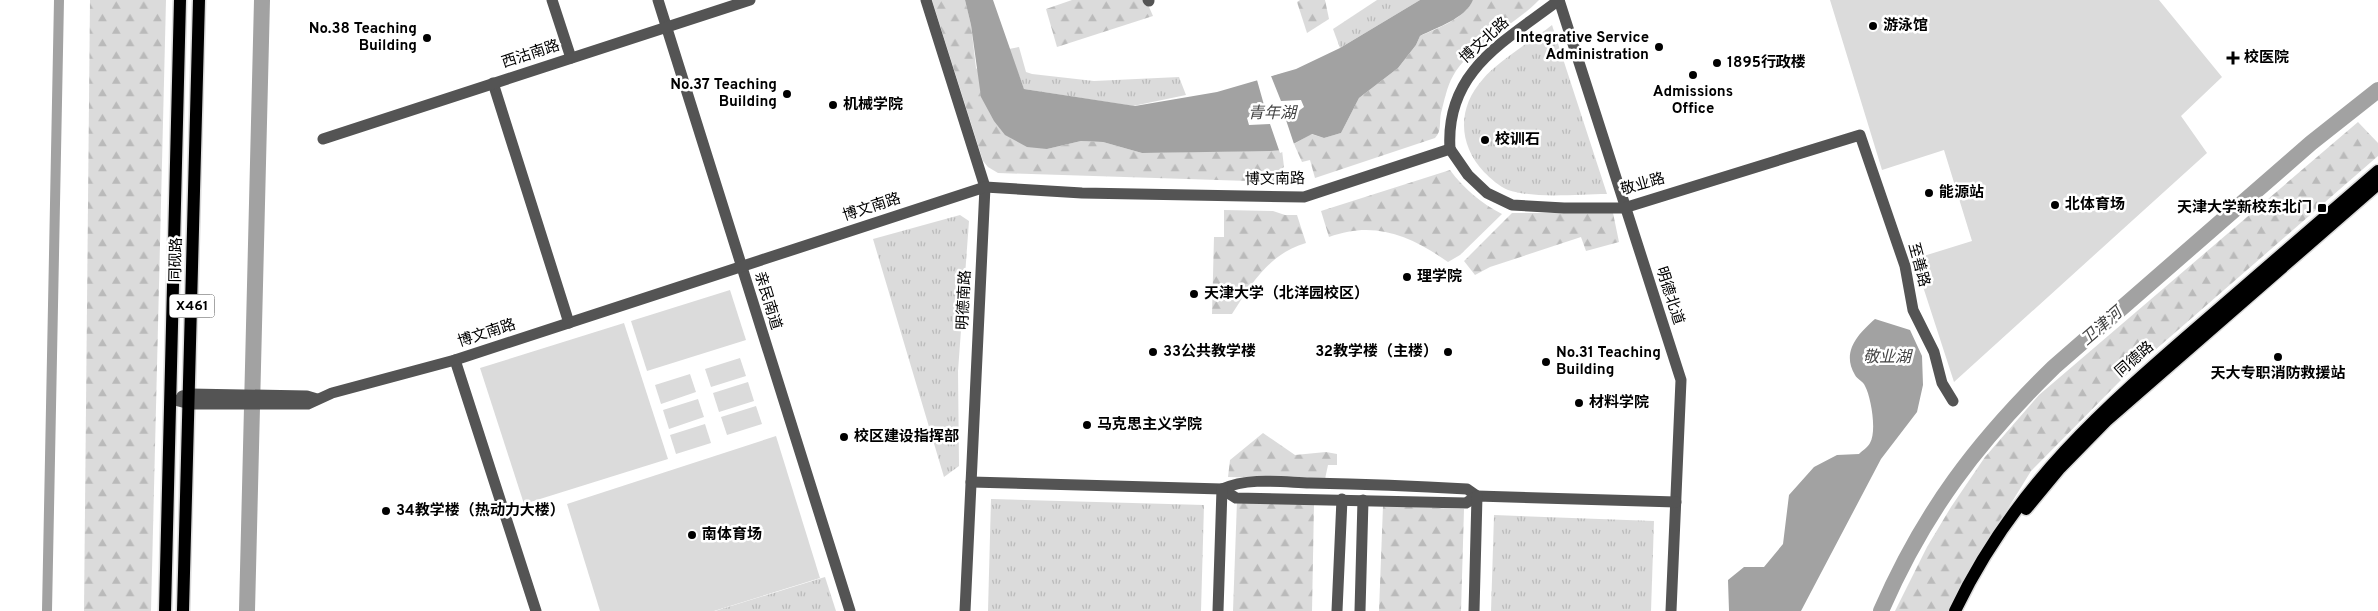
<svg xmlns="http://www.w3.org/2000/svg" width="2378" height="611" viewBox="0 0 2378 611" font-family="Overpass,'Noto Sans SC',sans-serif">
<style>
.grass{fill:url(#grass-tufts)}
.forest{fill:url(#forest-firs)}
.pitch{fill:#dbdbdb}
.water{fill:#a2a2a2}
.pier{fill:#fff}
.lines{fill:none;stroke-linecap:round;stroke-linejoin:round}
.canal{stroke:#a2a2a2;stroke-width:10}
.river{stroke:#a2a2a2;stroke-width:16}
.major-casing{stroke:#dbdbdb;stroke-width:15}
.minor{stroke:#545454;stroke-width:11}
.major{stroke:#000;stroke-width:12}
.poi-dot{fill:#000;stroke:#fff;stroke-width:2}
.labels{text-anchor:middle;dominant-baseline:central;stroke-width:5;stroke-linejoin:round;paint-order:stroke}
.shield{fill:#fff;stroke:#4c4c4c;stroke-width:1}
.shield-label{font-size:14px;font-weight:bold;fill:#000}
.poi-label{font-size:15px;font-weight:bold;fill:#000;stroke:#fff;text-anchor:start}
.street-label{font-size:15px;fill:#000;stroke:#fff}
.water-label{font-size:16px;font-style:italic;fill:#434343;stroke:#fff}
</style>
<defs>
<pattern id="grass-tufts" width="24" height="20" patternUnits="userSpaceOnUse" patternTransform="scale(1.25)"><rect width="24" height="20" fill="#dbdbdb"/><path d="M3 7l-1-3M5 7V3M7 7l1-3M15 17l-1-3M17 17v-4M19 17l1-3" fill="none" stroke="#bababa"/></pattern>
<pattern id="forest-firs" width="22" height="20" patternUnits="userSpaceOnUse" patternTransform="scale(1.25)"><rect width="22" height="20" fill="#dbdbdb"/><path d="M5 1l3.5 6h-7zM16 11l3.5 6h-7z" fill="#bababa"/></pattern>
</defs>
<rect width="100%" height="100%" fill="#fff"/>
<g class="grass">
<polygon points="1377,0 1420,0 1340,48 1333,29"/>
<path d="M1552,25l55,169c-29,0 -72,5 -99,-4 -8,-3 -18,-12 -24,-18 -26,-28 -27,-64 -1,-93 14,-17 50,-39 69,-54z"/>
<polygon points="1019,47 1026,72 1032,74 1094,81 1179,77 1186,95 1133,106 1024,89 1009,49"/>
<polygon points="960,215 969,221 958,371 959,466 944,477 873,239"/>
<polygon points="991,499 1204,505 1201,611 988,611"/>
<polygon points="1494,515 1654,521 1651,611 1491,611"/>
<polygon points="825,577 836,611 715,611"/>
</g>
<g class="forest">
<polygon points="90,0 166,0 151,611 84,611"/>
<polygon points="932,0 965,0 971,25 976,68 1047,149 1081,141 1103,142 1142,153 1282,150 1284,167 1276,173 1278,182 998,173 988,167 983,161"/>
<polygon points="1072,0 1146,0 1153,16 1057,47 1046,9"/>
<polygon points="1300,0 1325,0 1329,19 1307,33 1297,2"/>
<path d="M1473,0h66c-26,27 -67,43 -86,76 -6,10 -9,26 -12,37 -2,9 1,18 -6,25l-120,40 -5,-18 -8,2 -8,-18 17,-10 13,4 17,-5 18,-35 39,-30 18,-23 4,-9c18,-8 44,-17 53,-36z"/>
<polygon points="2358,122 2378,143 2378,156 2124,377 2031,471 1975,562 1951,611 1895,611 1927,547 1951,507 1985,457 2039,395"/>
<path d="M1450,170c14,19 31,33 52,44l-42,41 -12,7c-37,-26 -73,-42 -119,-25l-8,-26z"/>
<path d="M1224,210l49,1 12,4h12l9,28c-36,10 -55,41 -74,71h-20l2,-77h10z"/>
<polygon points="1512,213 1613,213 1619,242 1586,251 1581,237 1490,267 1475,275 1464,261"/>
<polygon points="1263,433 1295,455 1326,452 1337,454 1337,465 1328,465 1325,479 1228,477 1230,460"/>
<polygon points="1237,501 1314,504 1312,611 1233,611"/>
<polygon points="1383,506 1464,509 1461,611 1379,611"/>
</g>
<g class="pitch">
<polygon points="1830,0 2159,0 2222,77 2181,116 2207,153 1954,382 1914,259 1972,241 1944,150 1882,170"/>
<polygon points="730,290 746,340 647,371 631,321"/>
<polygon points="624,323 668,459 524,504 480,368"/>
<polygon points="740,358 746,376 711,387 705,369"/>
<polygon points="690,374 696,392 661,404 655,385"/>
<polygon points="748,382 754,401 719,412 713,393"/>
<polygon points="698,399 704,417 669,429 663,410"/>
<polygon points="756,406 762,424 727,435 721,417"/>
<polygon points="705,424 711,443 676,454 670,435"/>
<polygon points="776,436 820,578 714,611 600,611 567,504"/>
</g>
<g class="water">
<path d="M965,0h28l31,89 111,17 82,-14 79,-23 44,-21 80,-48h53c-8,19 -36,27 -53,36l-4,9 -18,23 -39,30 -18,35 -17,5 -12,-4 -30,16 -11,1 -129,2 -39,-11 -22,-1 -34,8 -20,-2 -22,-12 -11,-14 -13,-24 -10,-72z"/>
<path d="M1875,319l35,11 12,26 1,29 -6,27 -36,47 -80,152h-72l-1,-31 16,-13h20l19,-23 6,-49 25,-28 23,-12 22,-1c3,-3 9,-7 11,-11 7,-12 1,-46 -5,-57 -2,-5 -8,-7 -10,-11 -14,-23 3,-41 20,-56z"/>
</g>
<polygon class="pier" points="1282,70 1283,72 1271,76 1281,101 1301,100 1304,107 1286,120 1295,147 1280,153 1270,124 1249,125 1247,118 1264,105 1257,80 1247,81"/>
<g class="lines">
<polyline class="canal" points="47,611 59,0"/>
<g class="river">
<polyline points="247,611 262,0"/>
<path d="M1881,611c43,-99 96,-169 173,-244l257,-224 67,-53"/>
</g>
<g class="major-casing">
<g id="major">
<polyline points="2026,509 2060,468 2106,421 2378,184"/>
<polyline points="165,611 180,0"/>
<polyline points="183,611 199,0"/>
<path d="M1955,611c60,-126 149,-203 252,-292 57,-49 114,-99 171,-148"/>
</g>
</g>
<g class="minor">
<polyline points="552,0 571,58"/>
<polyline points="658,0 850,611"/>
<polyline points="926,0 985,187 965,611"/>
<polyline points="1148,0 1149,1"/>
<polyline points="1559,0 1681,380 1671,611"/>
<polyline points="493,83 569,323"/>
<polyline points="323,139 750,0"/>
<polyline points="1450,149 1468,175 1487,193 1512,205 1564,208 1624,208 1860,135 1905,266 1913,310 1934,352 1942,383 1953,401"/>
<path d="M1450,149c-5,-78 54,-107 109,-149"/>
<polyline points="455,360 536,611"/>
<polyline points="182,396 190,394 307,396 317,399"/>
<polyline points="171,399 190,404 308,404 332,393 455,360 985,187 1082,193 1304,197 1450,149"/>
<path d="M971,482l251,7c27,-12 59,-7 88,-6 52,1 105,3 157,6l10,7"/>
<polyline points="1222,489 1236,498 1466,503 1477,496 1676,502"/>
<polyline points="1218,611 1222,489"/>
<polyline points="1337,611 1342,499"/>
<polyline points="1360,611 1363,500"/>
<polyline points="1474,611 1477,496"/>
</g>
<use href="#major" class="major"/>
</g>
<g class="poi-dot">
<circle cx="1873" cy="26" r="5"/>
<circle cx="427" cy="38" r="5"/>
<circle cx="1659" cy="47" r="5"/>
<path d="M2230.5 50.5h5v5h5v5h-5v5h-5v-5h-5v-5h5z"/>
<circle cx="1717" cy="63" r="5"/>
<circle cx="1693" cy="75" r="5"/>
<circle cx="787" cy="94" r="5"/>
<circle cx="833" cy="105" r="5"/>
<circle cx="1485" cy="140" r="5"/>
<circle cx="1929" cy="193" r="5"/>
<circle cx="2055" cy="205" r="5"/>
<rect x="2317" y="203" width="10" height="10" rx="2.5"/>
<circle cx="1407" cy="277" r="5"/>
<circle cx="1194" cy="294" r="5"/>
<circle cx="1153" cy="352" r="5"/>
<circle cx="1448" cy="352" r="5"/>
<circle cx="2278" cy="357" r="5"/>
<circle cx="1546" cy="362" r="5"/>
<circle cx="1579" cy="403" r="5"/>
<circle cx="1087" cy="425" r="5"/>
<circle cx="844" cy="437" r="5"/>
<circle cx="386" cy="511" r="5"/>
<circle cx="692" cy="535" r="5"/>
</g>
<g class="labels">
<rect class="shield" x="169.5" y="294.5" width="45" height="23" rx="4"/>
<g class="shield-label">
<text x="192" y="306">X461</text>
</g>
<g class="poi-label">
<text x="1883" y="26">游泳馆</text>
<text x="417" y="29" text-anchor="end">No.38 Teaching<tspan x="417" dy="17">Building</tspan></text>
<text x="1649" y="38" text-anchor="end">Integrative Service<tspan x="1649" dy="17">Administration</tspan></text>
<text x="2244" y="58">校医院</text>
<text x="1727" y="63">1895行政楼</text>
<text x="777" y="85" text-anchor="end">No.37 Teaching<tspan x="777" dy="17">Building</tspan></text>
<text x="1693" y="92" text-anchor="middle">Admissions<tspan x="1693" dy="17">Office</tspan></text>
<text x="843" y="105">机械学院</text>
<text x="1495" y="140">校训石</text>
<text x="1939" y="193">能源站</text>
<text x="2065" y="205">北体育场</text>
<text x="2312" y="208" text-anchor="end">天津大学新校东北门</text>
<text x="1417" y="277">理学院</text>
<text x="1204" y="294">天津大学（北洋园校区）</text>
<text x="1163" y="352">33公共教学楼</text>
<text x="1438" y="352" text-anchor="end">32教学楼（主楼）</text>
<text x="1556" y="353">No.31 Teaching<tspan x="1556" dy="17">Building</tspan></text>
<text x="2278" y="374" text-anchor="middle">天大专职消防救援站</text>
<text x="1589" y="403">材料学院</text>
<text x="1097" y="425">马克思主义学院</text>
<text x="854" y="437">校区建设指挥部</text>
<text x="396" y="511">34教学楼（热动力大楼）</text>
<text x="702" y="535">南体育场</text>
</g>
<g class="street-label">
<text transform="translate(1485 41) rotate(-42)">博文北路</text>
<text transform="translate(531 55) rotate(-18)">西沽南路</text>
<text transform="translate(1275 180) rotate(-1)">博文南路</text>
<text transform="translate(1643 185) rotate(-16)">敬业路</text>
<text transform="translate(872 208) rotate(-18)">博文南路</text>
<text transform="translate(177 260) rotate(-89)">同砚路</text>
<text transform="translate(1918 265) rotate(75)">至善路</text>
<text transform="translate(1669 296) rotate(72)">明德北道</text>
<text transform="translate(965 300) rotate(-87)">明德南路</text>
<text transform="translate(767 301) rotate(73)">亲民南道</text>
<text transform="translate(487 334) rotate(-18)">博文南路</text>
<text transform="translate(2135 360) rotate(-41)">同德路</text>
</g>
<g class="water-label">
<text x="1272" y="114">青年湖</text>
<text transform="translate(2102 327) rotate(-41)">卫津河</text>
<text x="1887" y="358">敬业湖</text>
</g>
</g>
</svg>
